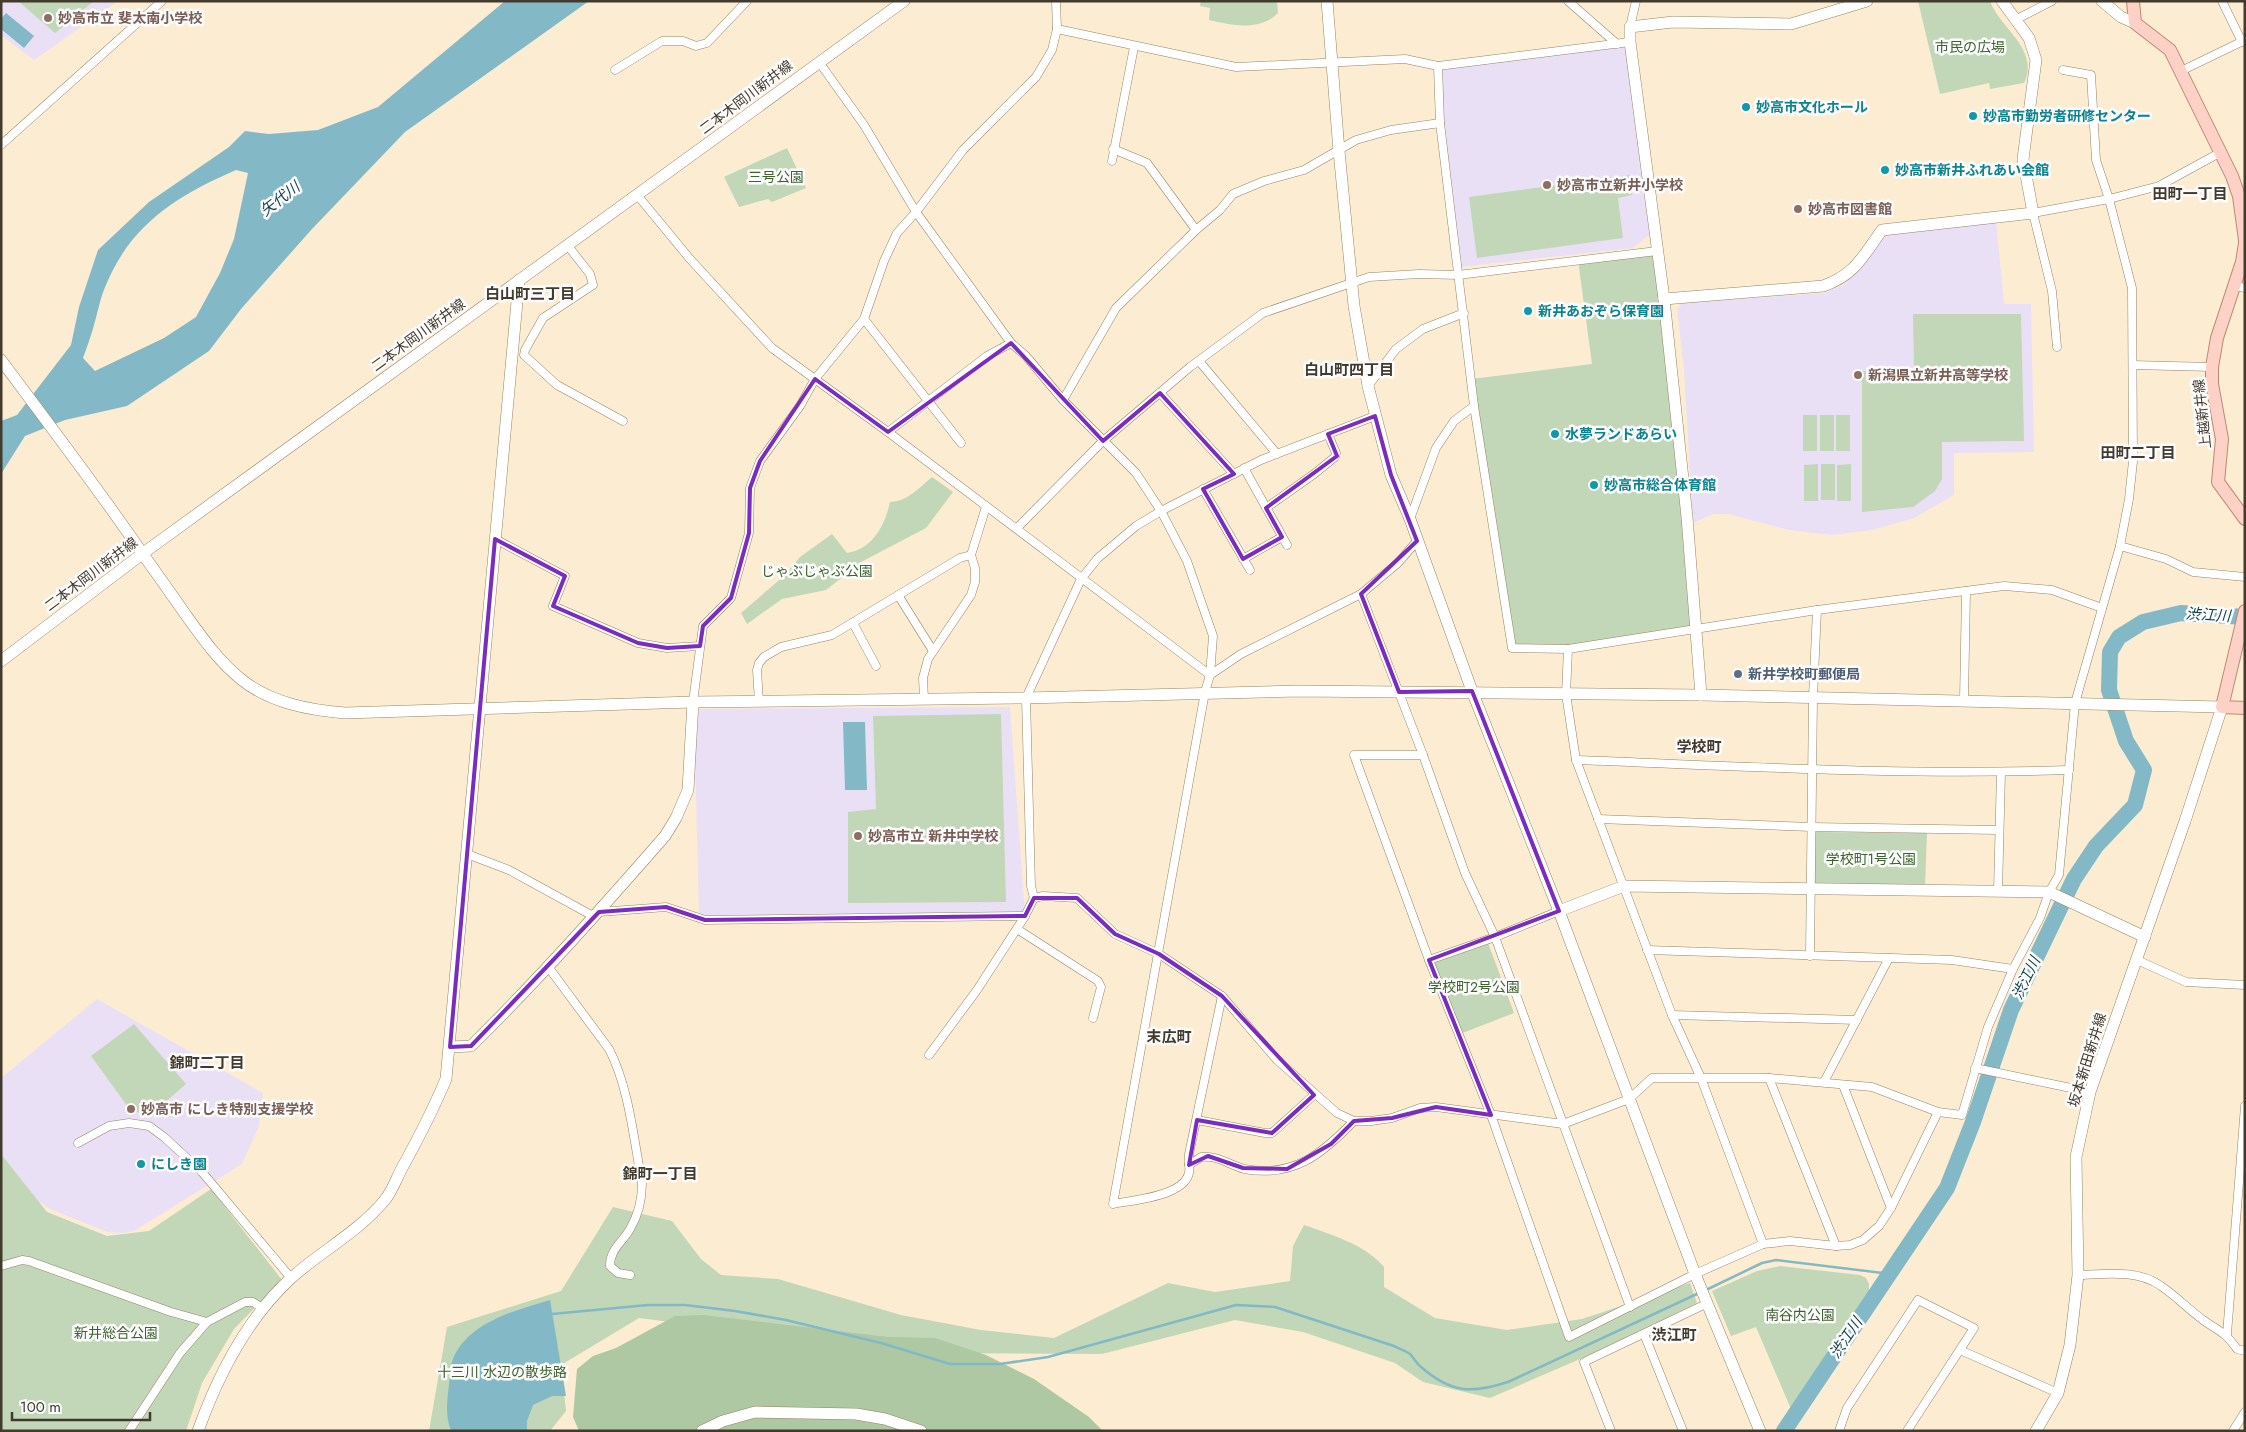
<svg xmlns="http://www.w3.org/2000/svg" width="2246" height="1432" viewBox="0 0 2246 1432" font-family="Jost,'Noto Sans JP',sans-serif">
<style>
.education{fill:#eae0f5}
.green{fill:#c1d7b8}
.forest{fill:#adc8a2}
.water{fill:#83b9c6;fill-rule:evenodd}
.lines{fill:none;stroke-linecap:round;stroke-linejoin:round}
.stream{stroke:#83b9c6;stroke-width:2.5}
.river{stroke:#83b9c6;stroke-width:16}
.street-casing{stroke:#958465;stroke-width:9}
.secondary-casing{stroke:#958465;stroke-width:12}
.primary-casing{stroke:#bc8978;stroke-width:14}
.street{stroke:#fff;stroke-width:8}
.secondary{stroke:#fff;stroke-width:11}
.primary{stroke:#fed1c6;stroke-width:12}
.marked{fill:none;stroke:#7b2cbf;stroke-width:4;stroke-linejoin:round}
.education-dot{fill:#8d6e63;stroke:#fcfcfc;stroke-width:2}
.culture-dot{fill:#0f9aa8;stroke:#fcfcfc;stroke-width:2}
.service-dot{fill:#5c6f8a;stroke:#fcfcfc;stroke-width:2}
.labels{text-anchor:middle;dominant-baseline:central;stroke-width:5;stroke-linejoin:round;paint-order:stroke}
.education-label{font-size:14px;font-weight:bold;fill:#785e54;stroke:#fcfcfc;text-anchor:start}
.park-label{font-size:14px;fill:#3f632f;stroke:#fcfcfc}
.street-label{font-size:14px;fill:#423a2d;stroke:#fcfcfc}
.culture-label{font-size:14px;font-weight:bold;fill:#0d838f;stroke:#fcfcfc;text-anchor:start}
.service-label{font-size:14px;font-weight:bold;fill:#4e5e75;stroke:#fcfcfc;text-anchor:start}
.neighbourhood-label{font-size:15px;font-weight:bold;fill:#423a2d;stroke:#fcfcfc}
.water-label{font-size:15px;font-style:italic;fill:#14444e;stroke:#fcfcfc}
</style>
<rect width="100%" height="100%" fill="#fcedd2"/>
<g class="education">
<polygon points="1,1 118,1 34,60 1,35"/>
<polygon points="1625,46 1650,234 1633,248 1461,267 1443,135 1439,72 1443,69"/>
<polygon points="1996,220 2004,304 2031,304 2034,452 1954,453 1954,495 1914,518 1873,530 1831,535 1789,530 1728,514 1713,514 1693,523 1684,370 1677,309 1682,303 1824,293 1845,284 1886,231"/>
<polygon points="1010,707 1025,916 699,915 695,756 699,709"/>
<polygon points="97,999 263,1093 259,1126 242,1164 134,1231 123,1233 107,1232 50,1209 38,1201 1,1154 1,1078"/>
</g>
<g class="green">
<polygon points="18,1 94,1 55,33"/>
<path d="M1201,1h76l1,12c-19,19 -46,12 -69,7l1,-12 -10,-2z"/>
<path d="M1918,1h72c11,29 50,48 34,82l-34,6 -1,-6 -49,11z"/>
<polygon points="787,148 806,188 772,202 768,199 739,207 724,177"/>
<polygon points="1630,175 1632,195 1618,198 1623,238 1477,258 1469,197"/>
<polygon points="1657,251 1695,630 1568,649 1512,648 1471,379 1592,364 1578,260"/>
<polygon points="1913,314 2021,314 2024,441 1942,442 1942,479 1935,491 1913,507 1862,512 1862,371 1914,371"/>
<rect x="1803" y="415" width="14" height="36"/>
<rect x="1820" y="415" width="14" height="36"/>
<rect x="1836" y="415" width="14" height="36"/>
<polygon points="1818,464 1818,501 1804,501 1804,465"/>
<rect x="1821" y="464" width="14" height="36"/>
<polygon points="1851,464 1851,501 1837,501 1837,465"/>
<path d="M932,477l21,15 -27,36 -63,33 -37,29 -44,9 -35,25 -6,-11 44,-38 15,-18 32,-23 15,19c26,-4 38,-28 43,-51 17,0 30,-15 42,-25z"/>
<polygon points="1001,714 1006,902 848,903 848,812 876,809 873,716"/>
<polygon points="1815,832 1927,833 1925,887 1814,886"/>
<polygon points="1487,940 1514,1013 1460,1034 1433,961"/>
<polygon points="134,1024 186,1084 148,1117 128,1107 91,1056"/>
<polygon points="1,1154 47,1212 107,1236 149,1231 211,1189 282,1280 234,1329 202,1383 186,1431 1,1431"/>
<path d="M613,1207l59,14 29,38 20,16 57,4 123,36 80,15 73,8 114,-55 47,9 75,-11 3,-35 11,-21c27,10 61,19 80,42v20l51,31 72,12 75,-11 108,-36 7,20 -87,43 -120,52 -67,-16 -28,-19 -92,-31 -68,-12 -133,34 -189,-1 -274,-35 -78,47 5,46 -16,20h-121l18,-104 114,-36z"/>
<polygon points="1780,1266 1860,1275 1866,1278 1869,1284 1869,1296 1791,1409 1756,1327 1731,1336 1712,1291 1757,1271"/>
</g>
<polygon class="forest" points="704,1315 888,1337 935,1338 986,1355 1034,1379 1089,1417 1103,1431 579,1431 573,1417 577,1369 593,1356 616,1348 675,1316"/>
<g class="water">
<path d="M505,1h84l-184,131 -93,97 -71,80 -32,42 -82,55 -62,14 -40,16 -24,38v-53l16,-6 54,-70 8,-38 19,-57 51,-48 80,-55 16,-16 24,3 49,-4 60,-23zM236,170l12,3 -14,66 -14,34 -24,44 -32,21 -69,33 -12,-13c4,-11 8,-22 11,-33 4,-13 6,-27 12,-40 25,-61 72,-90 130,-115z"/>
<polygon points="6,13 34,36 24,48 1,29 1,19"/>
<polygon points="843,722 865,722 867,790 845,790"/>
<path d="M550,1300l16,96h-14l-19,9 -6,16v10h-76c-6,-16 -4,-30 -2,-46 1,-7 0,-16 3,-23 13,-39 62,-51 98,-62z"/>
</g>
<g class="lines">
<g class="stream">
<polyline points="1706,1290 1762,1263 1776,1260 1891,1274"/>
<path d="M552,1314l96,-9h37l50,6 51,9 95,23 69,21h50l48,-7 188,-52 39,2 119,39c5,3 13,5 17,9 3,4 6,9 10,12 30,26 50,27 87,15l191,-89"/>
</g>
<polyline class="river" points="1784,1431 1947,1188 1973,1122 2011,1010 2074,879 2096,846 2135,805 2144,770 2126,741 2109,690 2110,652 2119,637 2143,622 2181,613 2245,617"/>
<g class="street-casing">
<g id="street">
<polyline points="1568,1 1617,44"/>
<polyline points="2222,1 2242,42"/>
<polyline points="2015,20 2052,1"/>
<polyline points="1630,27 1636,1"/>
<polyline points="1057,29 1236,67 1405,59 1438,66 1630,42"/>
<path d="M819,62l45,63 52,87 95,131 15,13 37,44 73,73 25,38 26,50 26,75 -3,39 -5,17 -92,512c20,-4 82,-8 76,-39l12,-8c17,-2 28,8 43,12 50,9 78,-15 110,-48"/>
<polyline points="1438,66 1440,123 1474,406 1512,648 1568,649"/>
<polyline points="615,70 662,41 683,41 696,46 707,43 747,1"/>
<polyline points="2181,71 2245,40"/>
<polyline points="1,145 162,1"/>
<polyline points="1113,149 1147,163 1196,230"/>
<polyline points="1112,161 1134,47"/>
<polyline points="638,196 690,259 772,348 888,432 1210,675"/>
<polyline points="568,246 590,274 593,285 543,318 525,350 524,355 557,385 623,421"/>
<polyline points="2235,286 2245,288"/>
<polyline points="864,319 961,443"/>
<polyline points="2057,347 2052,291 2033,213 2109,199 2159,186 2221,152"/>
<polyline points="1199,361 1277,454"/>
<polyline points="2133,365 2212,367"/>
<polyline points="1368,386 1396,349 1423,329 1464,313"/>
<polyline points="1160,393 1234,474"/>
<polyline points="1063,400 1116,308 1196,230 1220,210 1233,194 1264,181 1304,170 1356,140 1391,130 1440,123"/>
<polyline points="888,432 987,356 1011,343"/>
<polyline points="1244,468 1287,545"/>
<polyline points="1203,489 1250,570"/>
<polyline points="1266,508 1314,474 1335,457 1336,453 1328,434"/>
<polyline points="1410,519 1436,448 1454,421 1474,406"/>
<polyline points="1017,528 1103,441 1190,367 1263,313 1369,277 1419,274 1458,275 1657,251"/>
<polyline points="495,539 565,576 553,606 638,643 667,648 700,646"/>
<polyline points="2120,546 2166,559 2193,572 2245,577"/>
<polyline points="1243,559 1282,537"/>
<polyline points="1361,594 1423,755 1465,873 1495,937 1429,960"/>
<polyline points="898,595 933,651"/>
<polyline points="853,623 876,666"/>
<polyline points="1210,675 1241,654 1361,594 1398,563 1417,541"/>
<polyline points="924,699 923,678 928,659 971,595 975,582 975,568 971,555 986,507"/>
<polyline points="1964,700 1966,591"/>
<polyline points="693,702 703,626 731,598 749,533 750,488 760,461 800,406 815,379 864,319 884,261 897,233 916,212 963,150 1036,77 1052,50 1057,29 1056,1"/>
<polyline points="759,702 757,670 759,663 764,657 781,647 832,635 960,558 971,555"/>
<polyline points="1423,755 1354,755 1429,960 1491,1115 1569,1337 1695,1274 1763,1244 1790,1241 1836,1246 1850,1245 1863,1240 1879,1226 1891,1208 1938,1112"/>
<path d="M1576,760c164,6 329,16 493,10"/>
<polyline points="1598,819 1811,827 1999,830"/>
<polyline points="467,854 509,870 593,916"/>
<polyline points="1998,891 2001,772"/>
<polyline points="1034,898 1043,896 1077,898 1115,934 1159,954 1222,996 1277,1060 1337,1113 1354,1121 1371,1121 1392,1118 1420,1108 1436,1107 1563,1124 1629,1099 1652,1078 1769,1078 1872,1087 1938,1112 1962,1115 1988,1027 2013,969 2040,918 2049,892 2059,875 2075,703 2120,546 2129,499 2133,461 2132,288 2109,199 2096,160 2091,75 2063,70"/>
<polyline points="1559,911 1495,937 1630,1307"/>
<polyline points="599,912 666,907 705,920 1025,916"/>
<polyline points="1017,929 1098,981 1101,987 1093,1018"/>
<polyline points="1647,950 1952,960 2013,969"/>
<polyline points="1810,956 1813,697 1817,610"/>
<polyline points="2137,960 2186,982 2245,985"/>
<path d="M549,968l60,81c20,38 25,92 33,134 0,17 -3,31 -12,46 -8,14 -20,20 -20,37l8,7 12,2"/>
<polyline points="1672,1015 1857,1020"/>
<polyline points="929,1055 977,990 1025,916 1034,898 1031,886 1026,698 1081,579 1098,558 1136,526 1161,511 1261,460 1375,416"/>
<polyline points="1975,1068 2090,1092"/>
<polyline points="1769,1078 1836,1246"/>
<polyline points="1824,1082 1889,958"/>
<polyline points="1843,1085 1891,1208"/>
<polyline points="1197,1120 1265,1133 1272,1133 1314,1095"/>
<polyline points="78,1143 109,1126 129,1123 149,1126 164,1137 202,1172 291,1278"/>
<polyline points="1189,1165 1189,1154 1222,996"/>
<polyline points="1763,1244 1701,1078 1672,1015 1576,760 1566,694 1568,649 1817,610 2004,586 2052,590 2102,608"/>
<polyline points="1,1266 22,1260 29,1261 171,1312 207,1322"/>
<path d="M2078,1275c27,-1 60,-6 83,11 15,10 27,23 42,34 17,12 21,11 34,29l8,2"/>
<polyline points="1644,1334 1683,1431"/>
<polyline points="2227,1334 2245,1106"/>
<polyline points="1960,1350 2058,1393"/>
<polyline points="129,1431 180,1353 207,1322 245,1302 253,1302 264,1309"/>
<polyline points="1611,1431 1584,1362 1708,1303"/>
<polyline points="1839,1431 1847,1408 1918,1300 1974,1328 1907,1431"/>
<polyline points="2233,1431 2245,1412"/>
</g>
</g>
<g class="secondary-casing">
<g id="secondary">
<polyline points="1327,1 1339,151 1354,306 1368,386 1391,475 1410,519 1472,691 1559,911 1695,1274 1760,1431"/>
<polyline points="2102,1 2121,17 2135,23"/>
<path d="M1664,299l159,-13c32,-11 40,-30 59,-56l151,-17 -10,-54 13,-99 -7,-22 -27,-37"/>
<path d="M1,360c44,59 88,117 130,177 17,25 35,49 52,74 18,25 35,50 59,69 29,23 67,30 103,33l348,-11 333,-4 273,-7 402,4 521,12 -37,114 -95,271 -14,65 2,118 -8,70 -12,48 -22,38"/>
<polyline points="1,661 142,554 904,1"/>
<polyline points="1701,695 1687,517 1664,299 1630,42 1630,27 1673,22 1791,24 1867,1"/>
<polyline points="1559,911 1624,886 2049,892 2145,937"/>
<path d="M450,1047l21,-1c68,-67 131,-138 194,-210l11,-18 12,-28 5,-88"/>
<path d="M198,1431c20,-56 48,-111 92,-152 31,-28 67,-46 94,-78 8,-9 12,-22 18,-33 16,-29 31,-58 44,-89l73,-799"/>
<polyline points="702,1431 723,1421 755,1412 856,1414 885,1419 921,1431"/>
</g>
</g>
<g class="primary-casing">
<g id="primary">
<polyline points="2133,1 2135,23 2170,50 2232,176 2239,196 2245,240"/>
<polyline points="2245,243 2242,262 2217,338 2212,367 2212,384 2222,439 2218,482 2245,519"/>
<polyline points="2245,611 2222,707 2245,708"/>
</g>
</g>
<use href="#street" class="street"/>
<use href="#secondary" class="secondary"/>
<use href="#primary" class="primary"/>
</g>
<path class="marked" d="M1011,343l92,98 57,-48 74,81 -31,15 40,70 39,-22 -16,-29 71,-52 -9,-22 47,-18 16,59 26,66 -56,53 38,98 73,-1 87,220 -130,49 62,155 -55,-8 -44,11 -38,3 -23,23 -44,25 -44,-1 -35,-12 -19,9 8,-45 75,13 42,-38 -92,-99 -63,-42 -44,-20 -38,-36h-43l-9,18 -320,4 -39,-13 -67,5 -128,134 -21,1 45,-508 70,37 -12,30 85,37 29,5 33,-2 3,-20 28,-28 18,-65 1,-45 10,-27 55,-82 73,53z"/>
<g class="education-dot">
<circle cx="48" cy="18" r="5"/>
<circle cx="1547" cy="185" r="5"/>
<circle cx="1798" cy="209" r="5"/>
<circle cx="1858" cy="375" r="5"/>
<circle cx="858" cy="836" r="5"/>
<circle cx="131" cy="1109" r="5"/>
</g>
<g class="culture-dot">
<circle cx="1746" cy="107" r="5"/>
<circle cx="1973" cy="116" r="5"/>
<circle cx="1885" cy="170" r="5"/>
<circle cx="1528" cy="311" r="5"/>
<circle cx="1555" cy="434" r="5"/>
<circle cx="1594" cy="485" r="5"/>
<circle cx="141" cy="1164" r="5"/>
</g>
<circle class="service-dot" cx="1738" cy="674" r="5"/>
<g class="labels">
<g class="education-label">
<text x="58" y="18">妙高市立 斐太南小学校</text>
<text x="1557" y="185">妙高市立新井小学校</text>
<text x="1808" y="209">妙高市図書館</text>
<text x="1868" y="375">新潟県立新井高等学校</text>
<text x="868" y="836">妙高市立 新井中学校</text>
<text x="141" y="1109">妙高市 にしき特別支援学校</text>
</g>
<g class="park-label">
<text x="1970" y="47">市民の広場</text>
<text x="776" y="177">三号公園</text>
<text x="817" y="571">じゃぶじゃぶ公園</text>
<text x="1871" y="859">学校町1号公園</text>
<text x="1474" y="987">学校町2号公園</text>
<text x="1800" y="1315">南谷内公園</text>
<text x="116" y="1333">新井総合公園</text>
<text x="502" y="1372">十三川 水辺の散歩路</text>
</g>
<g class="street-label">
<text transform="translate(746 97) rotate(-37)">二本木岡川新井線</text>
<text transform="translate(418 335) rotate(-36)">二本木岡川新井線</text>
<text transform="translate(2202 414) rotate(-96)">上越新井線</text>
<text transform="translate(91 574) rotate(-37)">二本木岡川新井線</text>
<text transform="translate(2087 1060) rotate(-73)">坂本新田新井線</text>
</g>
<g class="culture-label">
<text x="1756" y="107">妙高市文化ホール</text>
<text x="1983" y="116">妙高市勤労者研修センター</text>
<text x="1895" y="170">妙高市新井ふれあい会館</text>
<text x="1538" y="311">新井あおぞら保育園</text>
<text x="1565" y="434">水夢ランドあらい</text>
<text x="1604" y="485">妙高市総合体育館</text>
<text x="151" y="1164">にしき園</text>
</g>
<g class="service-label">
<text x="1748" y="674">新井学校町郵便局</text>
</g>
<g class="neighbourhood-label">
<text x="2190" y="194">田町一丁目</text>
<text x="530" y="294">白山町三丁目</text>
<text x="1349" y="370">白山町四丁目</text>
<text x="2138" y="453">田町二丁目</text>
<text x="1699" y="747">学校町</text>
<text x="1169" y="1037">末広町</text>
<text x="207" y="1063">錦町二丁目</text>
<text x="660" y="1174">錦町一丁目</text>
<text x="1674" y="1335">渋江町</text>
</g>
<g class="water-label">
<text transform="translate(280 199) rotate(-38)">矢代川</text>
<text transform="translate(2208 615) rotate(3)">渋江川</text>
<text transform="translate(2026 978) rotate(-64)">渋江川</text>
<text transform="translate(1846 1338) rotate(-56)">渋江川</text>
</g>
</g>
<rect width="2246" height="1432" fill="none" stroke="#423a2d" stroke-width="5"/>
<path d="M12 1412v8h138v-8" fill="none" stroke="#423a2d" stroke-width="2.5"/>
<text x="20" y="1412" font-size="15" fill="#423a2d" stroke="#fcfcfc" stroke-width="4" paint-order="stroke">100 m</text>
</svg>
